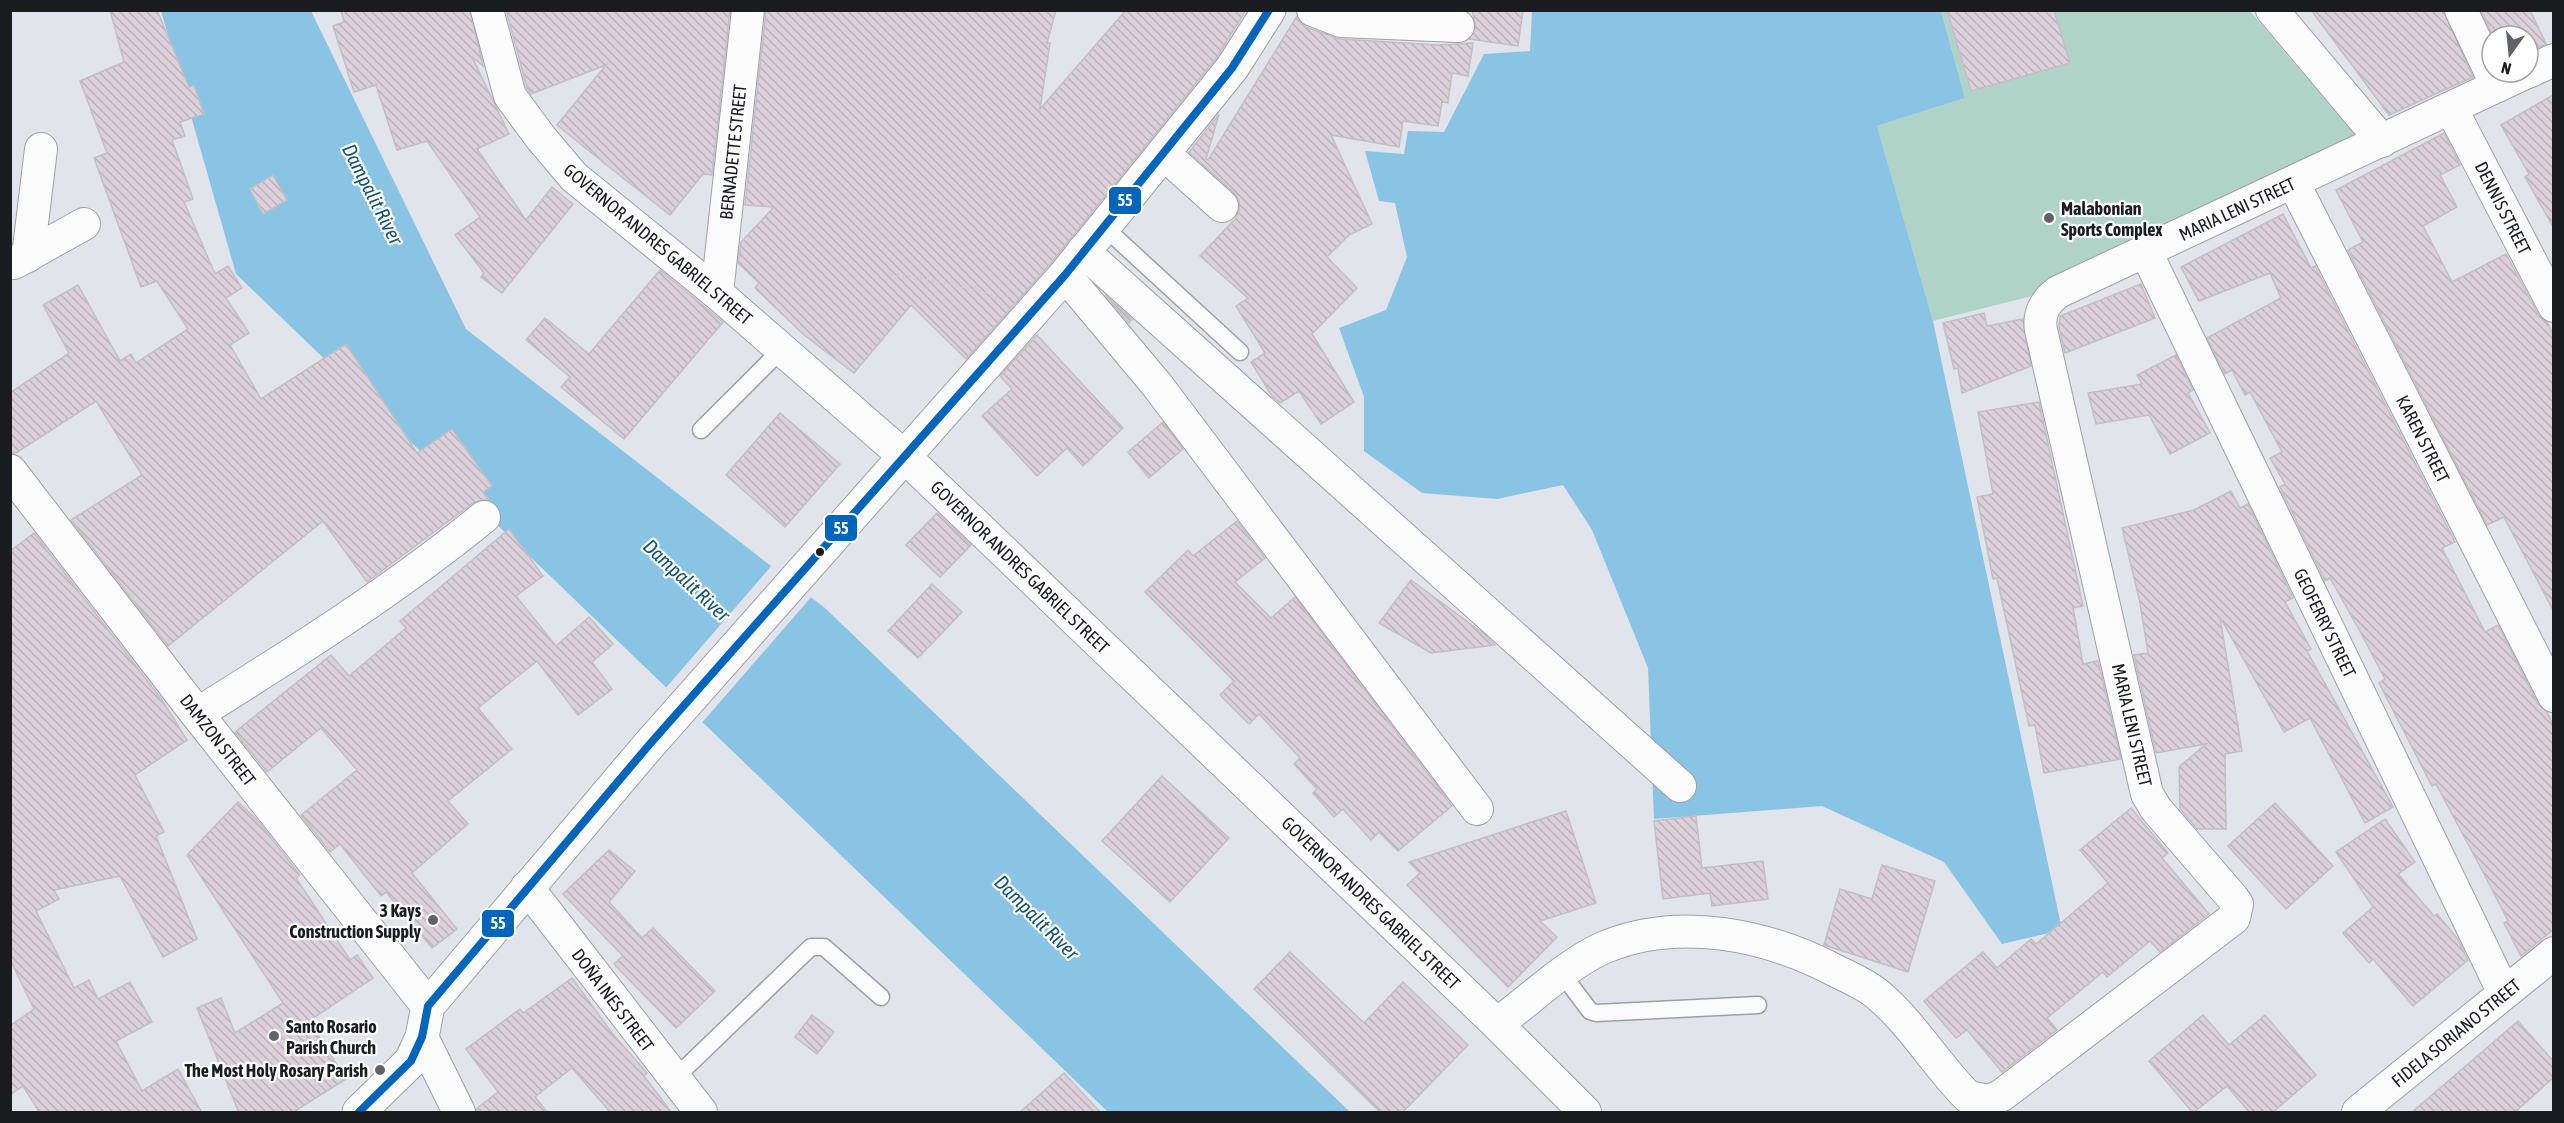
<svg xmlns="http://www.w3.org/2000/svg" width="2564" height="1123" viewBox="0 0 2564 1123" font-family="'Asap Condensed',sans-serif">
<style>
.pitch{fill:#afd4c7}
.water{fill:#8ac4e5}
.pier{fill:#e2e4eb}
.building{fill:url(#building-back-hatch);stroke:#c0bfc3;stroke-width:1.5}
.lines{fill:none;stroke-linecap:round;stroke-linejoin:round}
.service-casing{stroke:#9ea0a5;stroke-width:19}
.minor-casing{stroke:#9ea0a5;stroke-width:34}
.tertiary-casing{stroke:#9ea0a5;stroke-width:35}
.secondary-casing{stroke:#9ea0a5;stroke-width:35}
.path{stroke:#cdcdcf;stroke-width:4;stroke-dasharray:1.5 4.5;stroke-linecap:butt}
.service{stroke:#fbfbfc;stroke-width:16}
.minor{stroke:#fbfbfc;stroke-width:32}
.tertiary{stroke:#fbfbfc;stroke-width:33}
.secondary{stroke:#fbfbfc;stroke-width:33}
.bus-1-casing{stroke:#fff;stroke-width:12}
.bus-1{stroke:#0065bd;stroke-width:8}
.poi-dot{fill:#606267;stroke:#fff;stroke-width:2}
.bus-dot{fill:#1a1c20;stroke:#fff;stroke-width:2}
.labels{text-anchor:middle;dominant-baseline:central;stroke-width:4.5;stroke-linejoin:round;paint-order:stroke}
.street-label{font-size:18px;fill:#1a1c20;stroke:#fff}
.poi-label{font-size:18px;font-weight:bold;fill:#1a1c20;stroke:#fff;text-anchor:start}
.water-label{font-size:20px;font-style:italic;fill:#115471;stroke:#fff}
.line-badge{stroke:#fff;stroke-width:2}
.badge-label{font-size:16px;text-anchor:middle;font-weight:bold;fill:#fff}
</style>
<defs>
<pattern id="building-back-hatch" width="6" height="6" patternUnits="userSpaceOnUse" patternTransform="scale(1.5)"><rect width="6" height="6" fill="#dcd0db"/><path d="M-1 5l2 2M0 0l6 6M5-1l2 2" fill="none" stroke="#bcb2bc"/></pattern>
</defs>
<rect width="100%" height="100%" fill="#e2e4eb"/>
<polygon class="pitch" points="2249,10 2359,140 2032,296 1933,321 1877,126 1965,98 1941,11"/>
<g class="water">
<polygon points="161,11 311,11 466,329 825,608 1350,1112 1108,1112 236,274"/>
<polygon points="1532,11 1941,11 1965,98 1877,126 1933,321 2062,930 2002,944 1944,862 1822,806 1654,819 1648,668 1592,530 1563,485 1497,499 1422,493 1364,451 1364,397 1339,328 1386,310 1407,257 1395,203 1379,201 1365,151 1404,154 1408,131 1444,132 1484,54 1530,51"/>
</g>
<polygon class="pier" points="773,564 813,595 700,725 664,690"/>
<g class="building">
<polygon points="110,10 157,10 189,87 194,85 204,114 180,122 185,136 172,140 193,199 184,202 215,274 228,266 242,288 226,298 249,333 230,345 261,399 346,344 417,453 452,429 492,486 483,492 488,499 473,503 367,582 323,521 168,646 71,520 142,475 96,401 16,453 10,453 10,393 69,353 43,305 78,285 120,361 131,354 136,363 188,329 157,281 141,287 94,158 107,153 80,81 124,62"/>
<polygon points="341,10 470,10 483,66 472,57 509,134 477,149 526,220 552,187 573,204 502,293 481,277 484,273 455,235 480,217 427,141 397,150 376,85 354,92 333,26 344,22"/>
<polygon points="506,10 730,10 712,175 703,174 670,215 604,163 557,125 606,65 531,94 527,88"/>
<polygon points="766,10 1056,10 1047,43 1050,43 1040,109 1126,10 1246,10 1217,57 1051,263 966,359 911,305 854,373 804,335 755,288 759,283 738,263 741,242 774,207 745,205"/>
<polygon points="1472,10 1523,10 1518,46 1469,39 1476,27"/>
<polygon points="1947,10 2054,10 2070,63 1971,91"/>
<polygon points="2311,10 2443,10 2473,77 2389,115"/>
<polygon points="2481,10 2530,10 2546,44 2528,52 2528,36 2493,36"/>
<polygon points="1297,16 1306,27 1340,39 1438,45 1473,43 1468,76 1452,73 1448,103 1442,102 1438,126 1403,121 1399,147 1331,135 1372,224 1349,235 1327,257 1357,288 1312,334 1354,402 1321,424 1299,391 1280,403 1272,396 1251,362 1265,353 1236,306 1248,298 1200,256 1236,218 1239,210 1239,201 1234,193 1189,152 1219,114 1206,159 1208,160"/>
<polygon points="2553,95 2553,227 2525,177 2529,174 2501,125"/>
<polygon points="2444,133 2460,165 2440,175 2457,207 2423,226 2452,282 2506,254 2538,314 2547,322 2553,334 2553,610 2504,517 2487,525 2348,250 2363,242 2336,190"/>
<polygon points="273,175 287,200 263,214 250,189"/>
<polygon points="2283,214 2311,268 2315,266 2455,542 2442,548 2485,632 2498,625 2538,704 2547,712 2553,725 2553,930 2521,956 2504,923 2508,921 2484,874 2436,784 2432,786 2379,683 2385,679 2362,635 2330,578 2325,581 2280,487 2285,484 2270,458 2282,452 2250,392 2245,395 2232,370 2225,374 2207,338 2281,298 2270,273 2199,301 2181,267"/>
<polygon points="660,270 723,322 624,439 561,387 570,377 526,340 545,318 589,354"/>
<polygon points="2141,284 2155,318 2065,353 2059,327 2060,316"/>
<polygon points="1105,295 1132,319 1129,323"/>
<polygon points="1984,313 1987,326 2023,319 2031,366 1962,393 1958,368 1954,369 1943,323"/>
<polygon points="1037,335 1123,428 1083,466 1067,448 1037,476 982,416 1012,389 1000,376"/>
<polygon points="2176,355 2193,390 2188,393 2210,433 2170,454 2149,415 2096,424 2088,393 2142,384 2137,375"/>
<polygon points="2039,402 2083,606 2073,608 2083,664 2098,661 2121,759 2044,773 2035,725 2029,726 1997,578 1993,579 1977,497 1993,494 1978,412"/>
<polygon points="780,413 840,464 785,527 726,475"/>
<polygon points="1163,422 1183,449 1149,478 1128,452"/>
<polygon points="2231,491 2240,508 2248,504 2293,598 2285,602 2311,649 2307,651 2393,807 2365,823 2310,718 2284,732 2220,617 2242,751 2225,754 2226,829 2197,829 2180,809 2179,767 2206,744 2156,753 2134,655 2148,653 2139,598 2122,528 2194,510"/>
<polygon points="937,513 971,545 940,577 906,545"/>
<polygon points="1237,521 1265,558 1235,582 1271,618 1295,597 1452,806 1398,851 1379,832 1371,840 1343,809 1334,817 1313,793 1317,789 1294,764 1300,758 1259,714 1249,724 1220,695 1234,681 1145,592 1188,550 1193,556"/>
<polygon points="509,529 543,576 516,596 556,646 589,617 613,644 592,662 612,689 578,715 537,661 478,708 512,749 448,801 468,824 412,873 457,929 432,948 386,892 381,896 340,844 330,852 301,815 357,770 321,728 267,772 235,732 331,655 349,676 406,628 400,621"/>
<polygon points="34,533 162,700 187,740 135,775 164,832 156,836 197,939 163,957 120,876 54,890 59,899 36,911 74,988 89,980 98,999 130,982 152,1022 116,1041 142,1091 178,1069 202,1113 40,1113 23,1086 10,1095 10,1026 34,1009 10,959 10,551"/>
<polygon points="1411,580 1484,634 1495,645 1431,653 1379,623"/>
<polygon points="932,584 962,612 918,658 888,631"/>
<polygon points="1162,776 1229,838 1170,902 1102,841"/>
<polygon points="238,802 258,821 300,875 296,878 350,960 357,955 373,978 309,1021 346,1079 292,1113 239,1113 197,1008 221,998 235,1033 283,1003 187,855"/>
<polygon points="2275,803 2333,866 2286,909 2228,846"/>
<polygon points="2131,808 2168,853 2162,858 2209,914 2160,952 2150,941 2107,977 2103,972 2047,1018 2057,1030 2002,1072 1967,1030 1956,1038 1924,1001 1983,952 1997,968 2031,939 2036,944 2108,883 2080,850"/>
<polygon points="1566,811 1596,903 1540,921 1557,937 1508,987 1407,885 1420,873 1409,862"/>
<polygon points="1696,816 1702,868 1763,861 1768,899 1712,906 1710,893 1663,899 1654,821"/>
<polygon points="2385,819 2415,862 2398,874 2434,916 2437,914 2457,938 2468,960 2413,1006 2373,959 2369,963 2343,933 2373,907 2336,852"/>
<polygon points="609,850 635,871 609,902 642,938 653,928 715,991 676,1028 614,964 623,956 563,894"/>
<polygon points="1882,865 1935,881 1908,972 1824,945 1840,889 1872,899"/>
<polygon points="1290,952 1364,1023 1403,982 1468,1045 1402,1113 1381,1113 1254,989"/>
<polygon points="572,978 612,1033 647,1073 644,1076 672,1113 611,1113 572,1068 535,1097 548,1113 477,1113 476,1109 498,1092 466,1049 520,1009 523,1013"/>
<polygon points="812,1015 834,1032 817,1054 795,1037"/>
<polygon points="2203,1015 2229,1045 2265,1015 2316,1075 2272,1113 2250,1113 2227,1086 2193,1113 2149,1061"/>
<polygon points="2518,1021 2553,1061 2553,1078 2514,1113 2411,1113"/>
<polygon points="1064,1073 1101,1113 1019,1113"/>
</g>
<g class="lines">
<g class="service-casing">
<g id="service">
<polyline points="1102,225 1240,352"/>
<polyline points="701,430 782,349"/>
<polyline points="1563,975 1590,1011 1596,1013 1758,1005"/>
<polyline points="674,1079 811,947 824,947 881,997"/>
</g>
</g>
<g class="minor-casing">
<g id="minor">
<polyline points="487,10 510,96 541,138 574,177 717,293 905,457 1497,1024 1585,1112"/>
<polyline points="1313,10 1341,21 1458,26"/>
<polyline points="2272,10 2382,141"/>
<polyline points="2461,10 2497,86"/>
<polyline points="2528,72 2554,60"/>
<polyline points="2452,110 2554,306"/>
<polyline points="1163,153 1222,206"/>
<polyline points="2293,182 2554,696"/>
<polyline points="1083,251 1680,786"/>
<polyline points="2146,252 2504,993"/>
<polyline points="28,256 41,149"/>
<polyline points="14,263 84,224"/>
<polyline points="1065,275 1157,385 1477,809"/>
<polyline points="717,293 748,10"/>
<path d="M197,714c99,-62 196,-123 287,-197"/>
<polyline points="527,887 701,1112"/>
<path d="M1497,1024c33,-24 71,-61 108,-77 75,-31 164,-12 233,25 13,6 28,13 39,22 35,29 59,71 91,103l22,4 12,-6 232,-177 3,-14 -5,-7 -76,-88 -9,-15 -106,-464c-3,-17 4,-28 17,-38l469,-220"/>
<polyline points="422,1037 459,1112"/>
<polyline points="2358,1112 2554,953"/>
</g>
</g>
<g class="tertiary-casing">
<polyline id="tertiary" points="10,471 197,714 428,1006"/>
</g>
<g class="secondary-casing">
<polyline id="secondary" points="359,1112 411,1061 422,1037 428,1006 649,745 1065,275 1232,68 1269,10"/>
</g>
<polyline class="path" points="891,274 975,288 1001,301"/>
<use href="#service" class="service"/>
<use href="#minor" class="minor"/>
<use href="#tertiary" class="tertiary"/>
<use href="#secondary" class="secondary"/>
<g class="bus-1-casing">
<polyline id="bus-1" points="359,1112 411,1061 422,1037 428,1006 649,745 1065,275 1232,68 1269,10"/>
</g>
<use href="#bus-1" class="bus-1"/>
</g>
<g class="poi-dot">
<circle cx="2049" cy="218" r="6"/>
<circle cx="433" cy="920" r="6"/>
<circle cx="274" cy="1036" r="6"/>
<circle cx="380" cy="1070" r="6"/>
</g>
<circle class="bus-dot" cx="820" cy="552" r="5"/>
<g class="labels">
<g class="street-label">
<text transform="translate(733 152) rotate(-84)">BERNADETTE STREET</text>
<text transform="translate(2503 208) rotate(63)">DENNIS STREET</text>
<text transform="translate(2237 209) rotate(-25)">MARIA LENI STREET</text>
<text transform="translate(658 244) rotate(40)">GOVERNOR ANDRES GABRIEL STREET</text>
<text transform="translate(2423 439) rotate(63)">KAREN STREET</text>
<text transform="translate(1020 567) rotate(44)">GOVERNOR ANDRES GABRIEL STREET</text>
<text transform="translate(2325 623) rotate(64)">GEOFERRY STREET</text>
<text transform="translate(2132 725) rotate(77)">MARIA LENI STREET</text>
<text transform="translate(218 740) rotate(52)">DAMZON STREET</text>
<text transform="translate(1371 903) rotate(44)">GOVERNOR ANDRES GABRIEL STREET</text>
<text transform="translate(613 1000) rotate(53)">DOÑA INES STREET</text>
<text transform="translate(2456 1033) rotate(-39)">FIDELA SORIANO STREET</text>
</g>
<g class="poi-label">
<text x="2061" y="208">Malabonian<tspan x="2061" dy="21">Sports Complex</tspan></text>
<text x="421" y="910" text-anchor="end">3 Kays<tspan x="421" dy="21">Construction Supply</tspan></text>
<text x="286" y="1026">Santo Rosario<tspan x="286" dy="21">Parish Church</tspan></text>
<text x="368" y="1070" text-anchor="end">The Most Holy Rosary Parish</text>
</g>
<g class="water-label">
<text transform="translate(373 194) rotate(63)">Dampalit River</text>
<text transform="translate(687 580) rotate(43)">Dampalit River</text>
<text transform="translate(1037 917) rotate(45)">Dampalit River</text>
</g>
</g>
<g class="line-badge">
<rect x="1108" y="186" width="34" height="29" rx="6" fill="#0065bd"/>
<rect x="824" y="514" width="34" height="28" rx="6" fill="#0065bd"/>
<rect x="481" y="909" width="34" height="29" rx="6" fill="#0065bd"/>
</g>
<g class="badge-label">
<text x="1125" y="206">55</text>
<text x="841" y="534">55</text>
<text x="498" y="929">55</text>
</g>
<rect width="2564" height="1123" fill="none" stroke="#1a1c20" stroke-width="24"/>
<g transform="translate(2510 54) rotate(195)"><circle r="28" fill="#ffffff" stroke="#a3a4a6" stroke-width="1.5"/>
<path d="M0-4.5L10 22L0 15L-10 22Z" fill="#606267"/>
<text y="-9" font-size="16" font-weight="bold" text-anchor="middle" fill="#1a1c20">N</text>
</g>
</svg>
